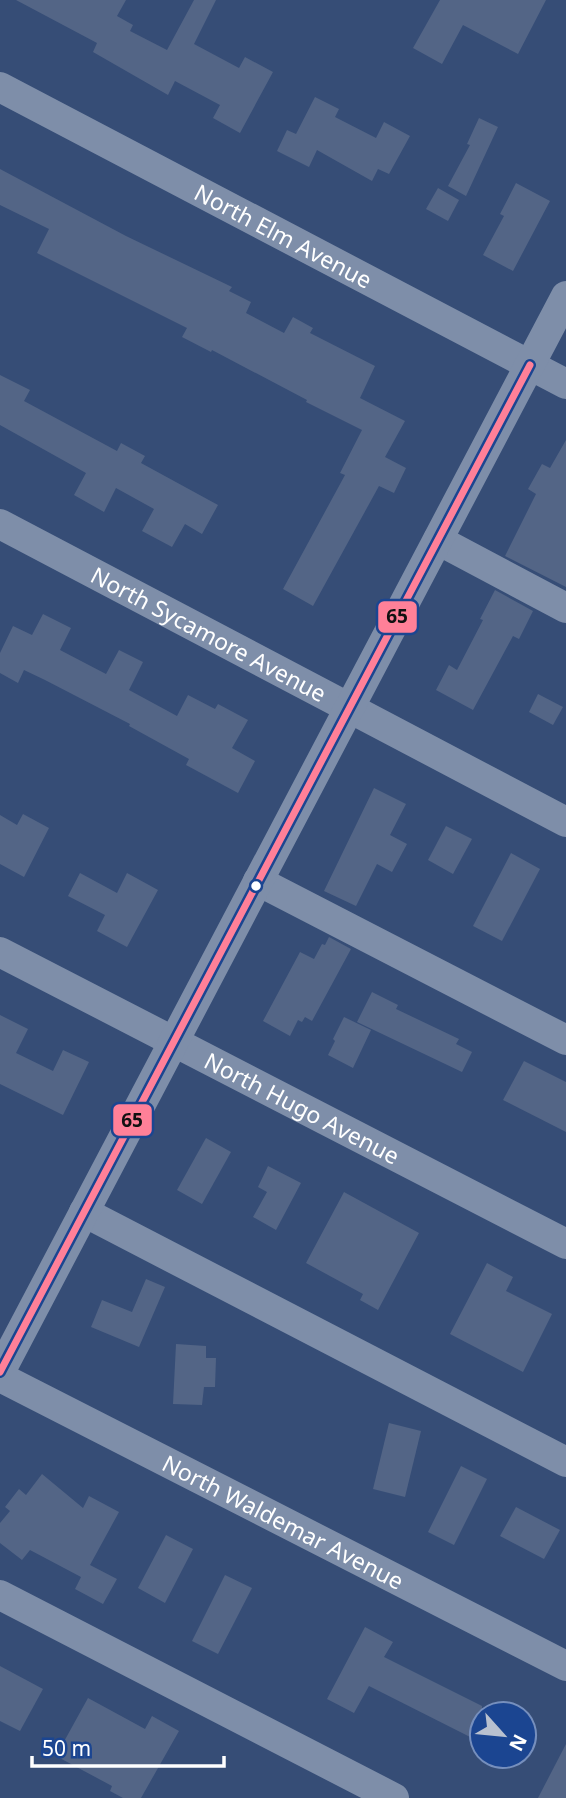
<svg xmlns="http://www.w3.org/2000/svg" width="566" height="1798" viewBox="0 0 566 1798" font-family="'Noto Sans',sans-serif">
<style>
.building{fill:#536586}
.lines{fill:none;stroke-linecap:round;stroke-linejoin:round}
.minor{stroke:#7e8ea9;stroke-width:30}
.bus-1-casing{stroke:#1b4591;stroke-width:12}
.bus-1{stroke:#ff8098;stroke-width:7}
.bus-dot{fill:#fff;stroke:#1b4591;stroke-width:2.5}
.labels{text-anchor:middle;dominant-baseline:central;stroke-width:7;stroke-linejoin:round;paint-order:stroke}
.street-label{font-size:23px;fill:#fff;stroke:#1b4591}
.line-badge{stroke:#1b4591;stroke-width:2.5}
.pale-badge-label{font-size:19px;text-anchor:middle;font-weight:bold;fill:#111}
</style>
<rect width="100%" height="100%" fill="#364d76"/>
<g class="building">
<polygon points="16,0 126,0 117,16 133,25 130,31 167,50 194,0 216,0 194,44 239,68 245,57 273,72 240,133 213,118 220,105 175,81 168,95 93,52 97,43"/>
<polygon points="440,0 546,0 518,54 463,25 442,64 413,48"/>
<polygon points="315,97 339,109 335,117 376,138 384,122 410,136 389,174 378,169 372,181 317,150 309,167 277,151 287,130 296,134"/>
<polygon points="479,118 498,127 466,196 448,186 470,145 467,144"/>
<polygon points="0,169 126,236 232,287 229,291 251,302 246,313 284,333 293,317 313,328 310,333 375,366 360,398 405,421 385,457 406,468 394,493 379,486 313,606 283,589 345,475 340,473 362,430 306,402 307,400 212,350 211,352 182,337 187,328 37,253 49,229 0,205"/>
<polygon points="516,183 550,201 513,271 483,255 504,216 500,214"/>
<polygon points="438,188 459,200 448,221 426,209"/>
<polygon points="0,375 30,390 24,401 117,451 121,443 145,456 141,463 218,505 202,534 185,524 172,547 142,531 154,509 116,488 104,512 74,495 86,473 0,425"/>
<polygon points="566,440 566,587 505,556 536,494 528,489 542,464 550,468"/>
<polygon points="495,590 533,611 519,639 513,636 473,710 436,690 449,665 457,670 483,620 480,619"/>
<polygon points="43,614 71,628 60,650 106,674 119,650 143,662 129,690 177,716 188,695 215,709 218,704 248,720 232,748 255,761 238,793 186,765 189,759 129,726 130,724 45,680 24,670 18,683 0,673 0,653 13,626 32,635"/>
<polygon points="538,694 563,707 553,725 529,712"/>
<polygon points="374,788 406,804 390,835 407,844 392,872 377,864 356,906 324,891"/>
<polygon points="23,814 49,828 24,877 0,864 0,815 17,825"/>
<polygon points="446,826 472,839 453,874 428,860"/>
<polygon points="511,853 540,869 502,941 473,926"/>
<polygon points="80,873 117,893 127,873 158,890 127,947 97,931 105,915 68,896"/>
<polygon points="329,937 351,949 312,1021 305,1017 302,1022 298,1020 290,1036 263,1021 300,952 314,959 322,944 325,945"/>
<polygon points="372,992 398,1005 396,1009 459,1039 456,1044 472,1052 462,1072 357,1022"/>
<polygon points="0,1015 28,1029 16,1053 53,1071 63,1050 89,1062 63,1115 0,1084"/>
<polygon points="344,1017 371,1030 353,1068 328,1055 335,1041 333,1039"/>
<polygon points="524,1061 566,1082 566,1132 503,1100"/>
<polygon points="206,1138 231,1152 202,1204 177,1190"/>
<polygon points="268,1166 301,1183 276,1230 253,1217 267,1192 258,1187"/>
<polygon points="344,1192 419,1233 378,1310 360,1300 363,1294 306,1263"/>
<polygon points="487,1263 513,1277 506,1291 552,1314 523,1372 450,1334"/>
<polygon points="146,1279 165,1287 139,1347 91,1327 102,1300 132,1312"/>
<polygon points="176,1344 206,1346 206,1358 216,1358 215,1387 204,1387 202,1405 173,1404"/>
<polygon points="389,1423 421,1431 405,1497 373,1489"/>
<polygon points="461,1466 487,1479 454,1545 428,1532"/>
<polygon points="42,1474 83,1508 89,1496 119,1512 90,1565 117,1579 103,1604 75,1589 81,1577 30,1550 22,1560 0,1543 0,1523 10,1511 5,1507 19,1489 26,1495"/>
<polygon points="516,1507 560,1530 544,1559 500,1536"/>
<polygon points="166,1535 193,1549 165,1603 138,1588"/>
<polygon points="225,1575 252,1588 218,1654 192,1641"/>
<polygon points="365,1627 393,1642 384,1657 482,1706 482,1743 369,1686 354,1713 327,1699"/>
<polygon points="0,1666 43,1689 20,1731 0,1721"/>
<polygon points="88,1698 145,1729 152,1716 179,1731 141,1798 123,1798 110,1791 112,1786 56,1756"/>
<polygon points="566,1744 566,1798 538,1798"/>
</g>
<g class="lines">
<g class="minor">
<path id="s1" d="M0,87l566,297"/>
<path id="s2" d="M0,524l566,298"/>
<polyline points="438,540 566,608"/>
<polyline points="258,881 566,1040"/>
<path id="s3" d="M0,952l566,292"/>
<polyline points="84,1212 566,1462"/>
<polyline points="0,1372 566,296"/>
<path id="s4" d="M0,1377l566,289"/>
<polyline points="0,1595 394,1798"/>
</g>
<g class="bus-1-casing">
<polyline id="bus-1" points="0,1372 530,365"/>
</g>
<use href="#bus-1" class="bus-1"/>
</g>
<circle class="bus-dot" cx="256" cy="886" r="6"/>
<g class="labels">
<g class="street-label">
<text stroke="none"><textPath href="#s1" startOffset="320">North Elm Avenue</textPath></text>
<text stroke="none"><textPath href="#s2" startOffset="236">North Sycamore Avenue</textPath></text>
<text stroke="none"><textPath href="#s3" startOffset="340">North Hugo Avenue</textPath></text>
<text stroke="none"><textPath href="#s4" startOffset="318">North Waldemar Avenue</textPath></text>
</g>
</g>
<g class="line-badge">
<rect x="377" y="600" width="41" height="34" rx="7" fill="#ff8098"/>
<rect x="112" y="1103" width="41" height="34" rx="7" fill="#ff8098"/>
</g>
<g class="pale-badge-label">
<text x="397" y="623">65</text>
<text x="132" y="1127">65</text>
</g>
<g transform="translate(503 1735) rotate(117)"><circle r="33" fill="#1b4591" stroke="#768fbd" stroke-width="2"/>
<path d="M0-5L12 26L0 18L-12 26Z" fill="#b9c1cf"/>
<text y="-10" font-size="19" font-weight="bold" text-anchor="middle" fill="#ffffff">N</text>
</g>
<path d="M32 1756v10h192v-10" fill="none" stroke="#ffffff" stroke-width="3.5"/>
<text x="42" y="1756" font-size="21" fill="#ffffff" stroke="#1b4591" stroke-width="5" paint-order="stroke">50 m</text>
</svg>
